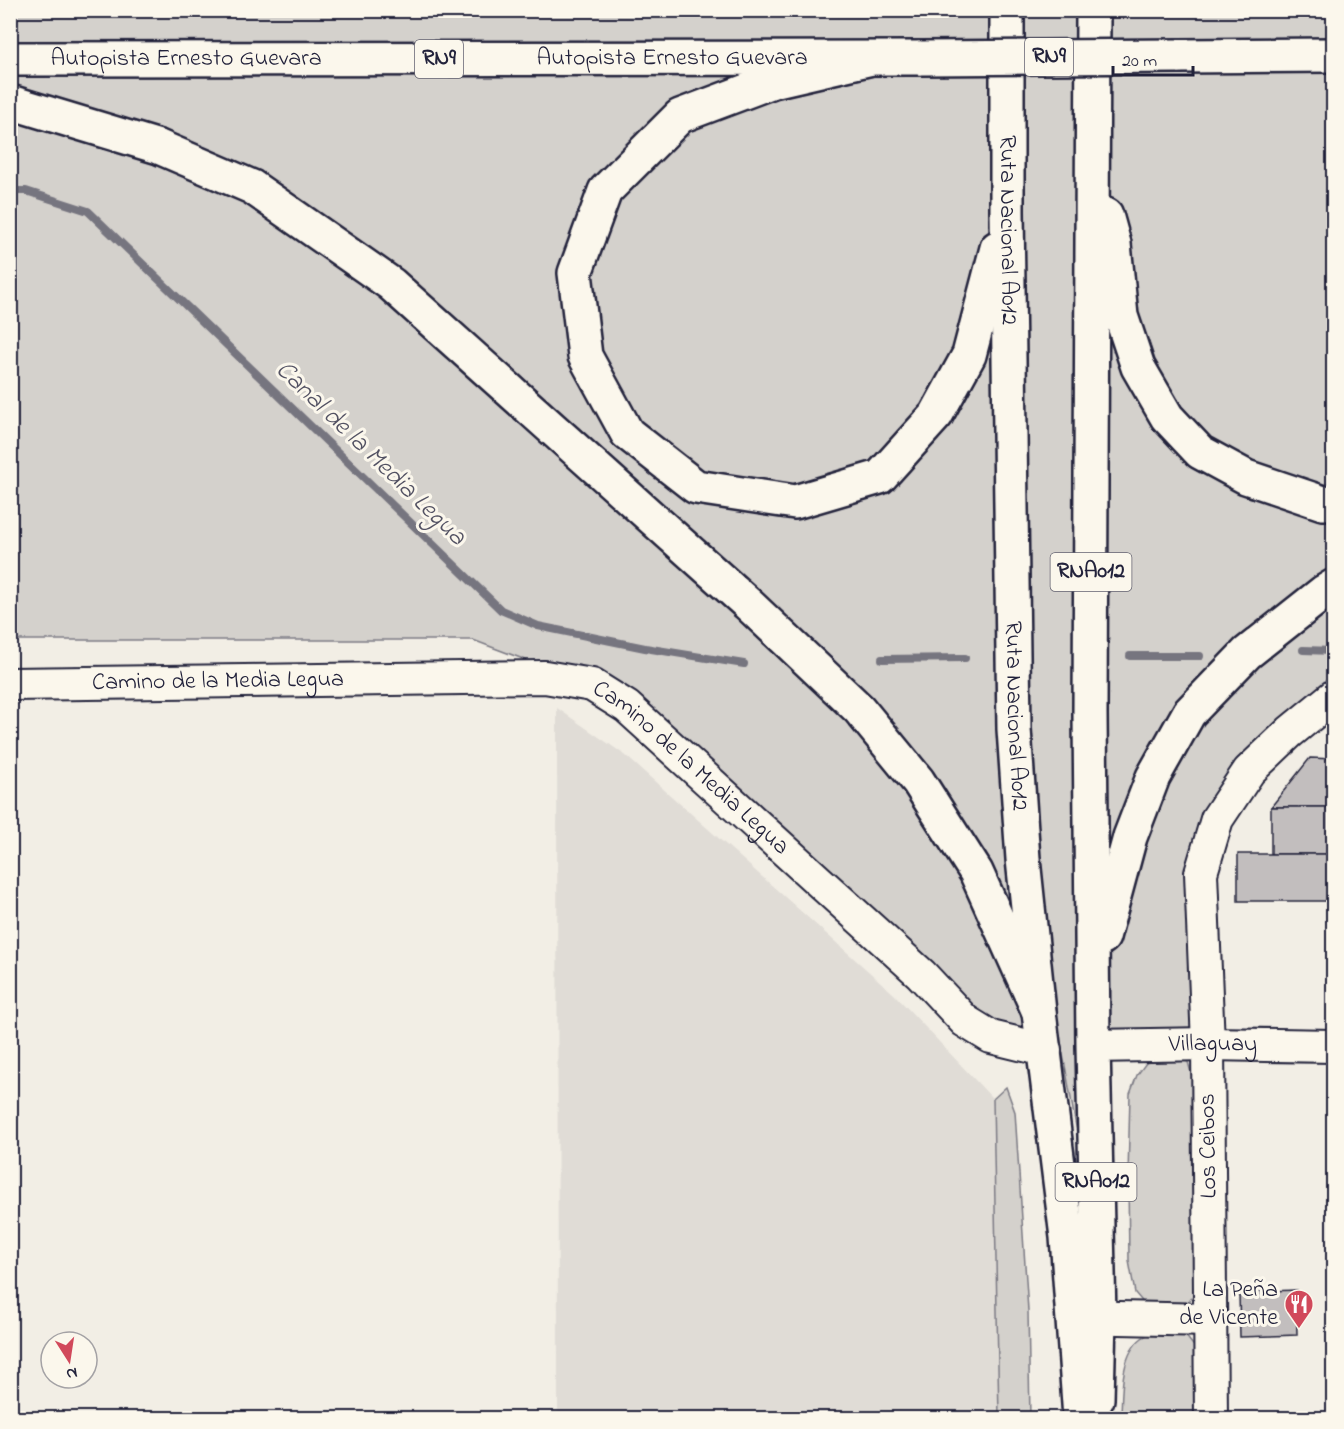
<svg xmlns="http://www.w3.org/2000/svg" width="1344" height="1429" viewBox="0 0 1344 1429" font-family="'Indie Flower',sans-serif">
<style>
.built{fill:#e0dcd6}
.green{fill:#d4d1cc;stroke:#7b7a84;stroke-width:1.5}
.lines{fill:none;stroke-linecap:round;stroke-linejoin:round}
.stream{stroke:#76747f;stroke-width:8}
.building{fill:#c2bebe;stroke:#22223b;stroke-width:1.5}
.minor-casing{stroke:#22223b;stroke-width:36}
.highway-casing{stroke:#22223b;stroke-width:38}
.minor{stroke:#fbf7ec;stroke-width:32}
.highway{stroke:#fbf7ec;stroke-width:33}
.highway-bridge-casing{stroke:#22223b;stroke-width:38;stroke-linecap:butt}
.highway-bridge{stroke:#fbf7ec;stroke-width:33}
.labels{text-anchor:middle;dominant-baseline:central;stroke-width:6;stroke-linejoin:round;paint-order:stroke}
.shield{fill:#fbf7ec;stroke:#636270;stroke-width:1.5}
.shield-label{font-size:22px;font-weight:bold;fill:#22223b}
.street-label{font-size:24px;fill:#22223b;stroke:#fbf7ec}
.poi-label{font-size:24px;fill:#22223b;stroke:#fbf7ec;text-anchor:end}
.water-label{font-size:26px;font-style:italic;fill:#535263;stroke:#fbf7ec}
</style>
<rect width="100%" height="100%" fill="#f2eee5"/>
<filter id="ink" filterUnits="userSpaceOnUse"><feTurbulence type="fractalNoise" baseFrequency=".0167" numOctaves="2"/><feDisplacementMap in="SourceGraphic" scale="12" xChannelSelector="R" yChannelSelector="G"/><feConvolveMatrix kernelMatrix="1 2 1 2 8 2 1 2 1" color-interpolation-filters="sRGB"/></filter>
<g filter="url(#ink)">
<polygon class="built" points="557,708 625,755 894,994 993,1099 999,1418 558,1418"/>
<g class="green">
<polygon points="11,11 1333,11 1333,696 1217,819 1208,1044 1093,1046 1083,1165 1062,1049 1045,1050 991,1037 592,685 473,640 11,640"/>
<polygon points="1160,1056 1173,1057 1188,1062 1193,1080 1195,1293 1184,1309 1147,1307 1135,1293 1129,1261 1128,1177 1130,1094 1137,1075 1146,1063"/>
<polygon points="1006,1087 1015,1112 1028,1311 1030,1418 999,1418 993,1099"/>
<path d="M1169,1329l17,7 13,17v65h-78c1,-24 -1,-64 21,-80 7,-5 18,-7 27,-9z"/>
</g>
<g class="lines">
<g class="stream">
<polyline points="10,191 26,191 88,211 501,610 538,626 645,648 744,664"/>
<polyline points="1303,650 1334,651"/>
<polyline points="1130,656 1200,656"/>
<polyline points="882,659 965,658"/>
</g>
</g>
<g class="building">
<polygon points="1310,758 1334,759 1334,807 1271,807"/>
<rect x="1271" y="807" width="63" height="47"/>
<rect x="1238" y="854" width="96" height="47"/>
<polygon points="1296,1290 1297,1335 1240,1337 1239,1292"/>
</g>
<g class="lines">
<g class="minor-casing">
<g id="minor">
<path id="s1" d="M10,684l535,-7 47,8 35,22 294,267 44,47 26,16 54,13"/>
<path id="s2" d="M1093,1046l115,-2 126,2"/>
<polyline points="1073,1317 1211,1320"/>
<polyline points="1211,1418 1208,1044 1201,873 1217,819 1249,771 1290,732 1334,696"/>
</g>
</g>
<g class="highway-casing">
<g id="highway">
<path id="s3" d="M1007,10v201l7,518 9,130 16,153 28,225 13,181"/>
<polyline points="1093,10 1090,714 1093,1046 1099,1317 1097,1399"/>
<polyline points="1178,56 1334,55"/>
<path id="s4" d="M10,59l911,-1"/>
<polyline points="868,59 773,81 680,116 605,191 575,273 585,356 627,433 696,487 795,502 880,477 936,415 969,355 997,248"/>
<polyline points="10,102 159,147 252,187 391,284 748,604 859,709 918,781 976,872 1039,1012"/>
<polyline points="1106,215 1114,244 1121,316 1138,367 1167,417 1200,452 1246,477 1323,503 1334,502"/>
<polyline points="1103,937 1130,837 1153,777 1189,713 1247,653 1324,592 1334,586"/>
</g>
</g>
<use href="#minor" class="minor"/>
<use href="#highway" class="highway"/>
<g class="highway-bridge-casing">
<polyline id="highway-bridge" points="921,58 1178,56"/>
</g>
<use href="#highway-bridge" class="highway-bridge"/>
</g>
</g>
<defs>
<g id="restaurant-pin" transform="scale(1.5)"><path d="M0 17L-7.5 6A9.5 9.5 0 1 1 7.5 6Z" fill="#d1495b" stroke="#fbf7ec"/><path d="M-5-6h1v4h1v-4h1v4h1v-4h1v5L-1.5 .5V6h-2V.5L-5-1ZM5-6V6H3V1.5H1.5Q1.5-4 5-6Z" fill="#fff"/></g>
</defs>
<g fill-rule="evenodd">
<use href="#restaurant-pin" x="1299" y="1304"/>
</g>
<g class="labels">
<g class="shield">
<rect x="1025" y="38" width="48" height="38" rx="4.5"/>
<rect x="415" y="40" width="48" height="38" rx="4.5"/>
<rect x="1050.5" y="553" width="81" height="38" rx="4.5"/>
<rect x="1055.5" y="1163" width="81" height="38" rx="4.5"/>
</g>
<g class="shield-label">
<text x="1049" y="57">RN9</text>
<text x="439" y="59">RN9</text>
<text x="1091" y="572">RNA012</text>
<text x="1096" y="1182">RNA012</text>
</g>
<g class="street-label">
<text stroke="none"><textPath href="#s4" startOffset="176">Autopista Ernesto Guevara</textPath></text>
<text stroke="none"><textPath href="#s4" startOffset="662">Autopista Ernesto Guevara</textPath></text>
<text stroke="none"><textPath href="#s3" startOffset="220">Ruta Nacional A012</textPath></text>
<text stroke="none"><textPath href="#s1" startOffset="208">Camino de la Media Legua</textPath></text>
<text stroke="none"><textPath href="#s3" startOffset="706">Ruta Nacional A012</textPath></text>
<text stroke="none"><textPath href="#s1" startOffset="712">Camino de la Media Legua</textPath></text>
<text stroke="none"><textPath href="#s2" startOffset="120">Villaguay</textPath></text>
<text transform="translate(1209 1146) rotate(-91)">Los Ceibos</text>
</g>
<g class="poi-label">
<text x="1278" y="1290">La Peña<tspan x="1278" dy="28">de Vicente</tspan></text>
</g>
<g class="water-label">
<text transform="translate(370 454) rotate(44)">Canal de la Media Legua</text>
</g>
</g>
<rect width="1344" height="1429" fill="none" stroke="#fbf7ec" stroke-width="36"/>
<rect x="18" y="18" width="1308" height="1393" fill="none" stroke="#22223b" stroke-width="2" filter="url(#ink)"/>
<g transform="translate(69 1360) rotate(168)"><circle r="28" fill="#fbf7ec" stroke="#a4a2a5" stroke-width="1.5"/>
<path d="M0-4.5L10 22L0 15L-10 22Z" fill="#d1495b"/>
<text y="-9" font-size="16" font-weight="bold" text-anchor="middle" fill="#22223b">N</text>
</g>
<path d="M1113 66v9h80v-9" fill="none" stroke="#22223b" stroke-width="3"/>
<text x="1122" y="66" font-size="18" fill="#22223b" stroke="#fbf7ec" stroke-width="4.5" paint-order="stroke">20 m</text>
</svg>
